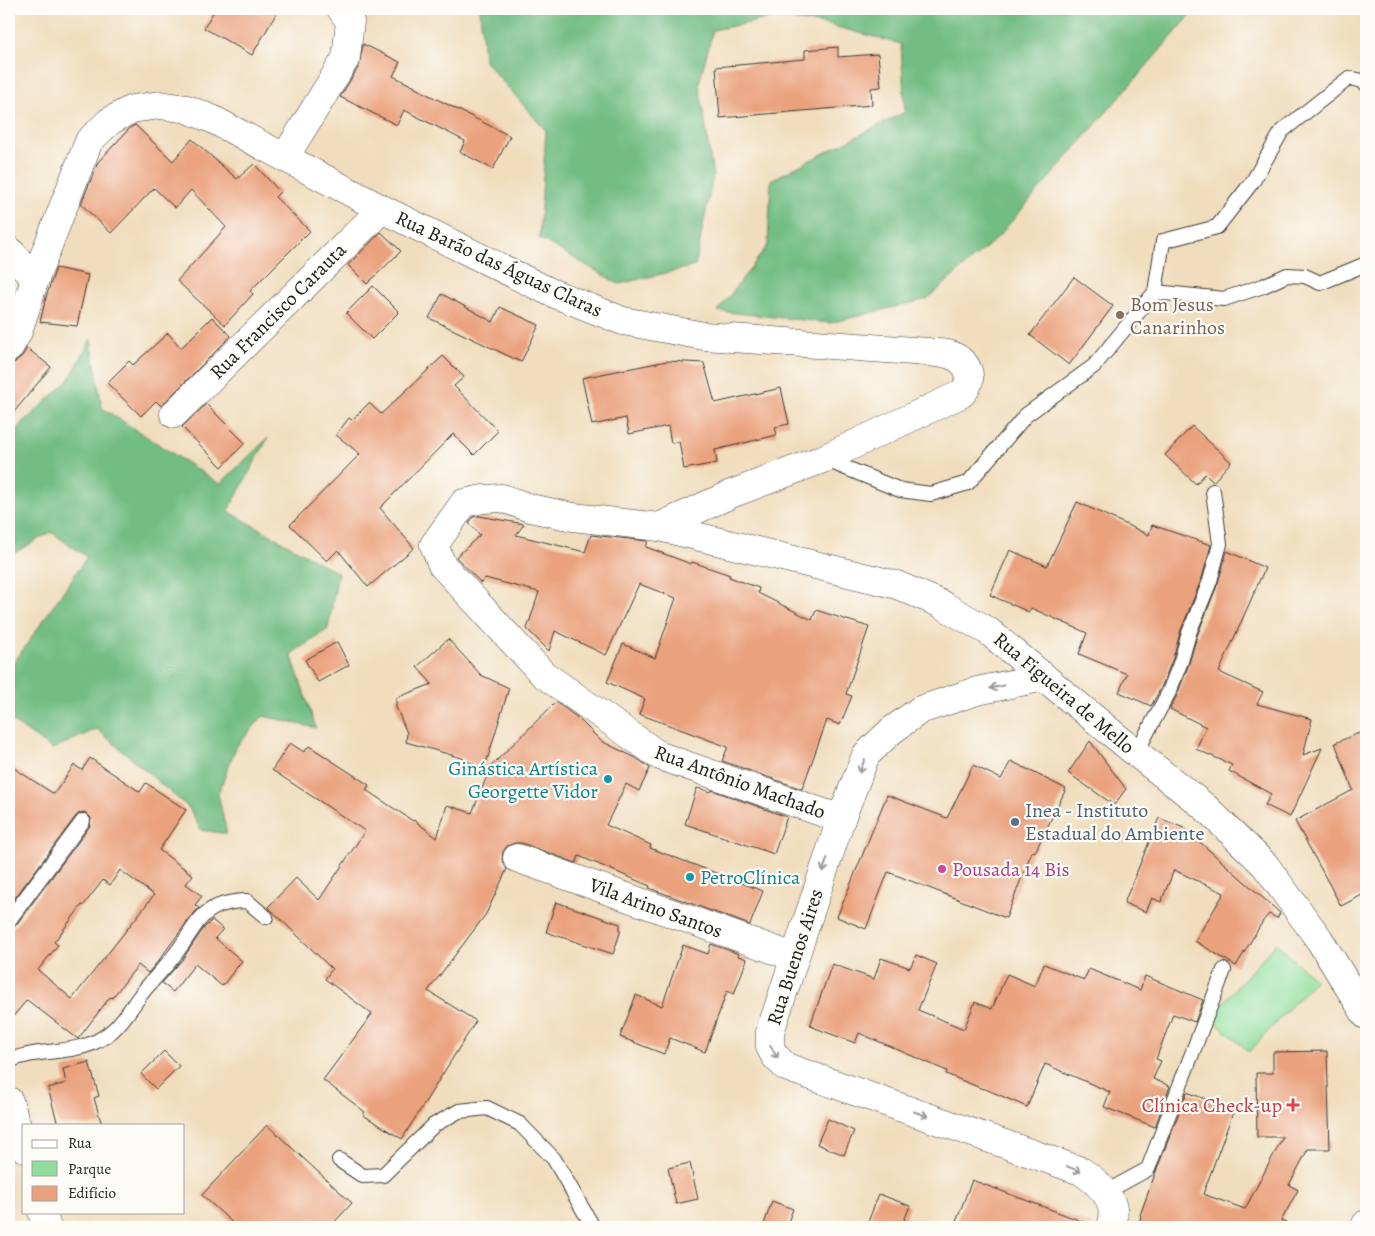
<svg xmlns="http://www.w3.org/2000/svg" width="1375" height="1236" viewBox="0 0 1375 1236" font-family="Alegreya,serif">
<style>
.green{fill:#8fde9d;stroke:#567d5c}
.forest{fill:#73bd84;stroke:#486c50}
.building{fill:#eaa17d;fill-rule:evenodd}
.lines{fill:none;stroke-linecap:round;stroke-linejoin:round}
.service-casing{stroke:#3c3934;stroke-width:16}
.minor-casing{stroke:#3c3934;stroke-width:29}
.secondary-casing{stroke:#3c3934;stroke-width:29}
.service{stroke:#fff;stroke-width:14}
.minor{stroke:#fff;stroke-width:28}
.secondary{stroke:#fff;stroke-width:28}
.oneway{stroke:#999}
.education-dot{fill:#8d6e63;stroke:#fdfcf7;stroke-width:2}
.culture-dot{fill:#0f9aa8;stroke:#fdfcf7;stroke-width:2}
.service-dot{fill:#5c6f8a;stroke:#fdfcf7;stroke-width:2}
.hotel-dot{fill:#d1479c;stroke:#fdfcf7;stroke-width:2}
.health-dot{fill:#e0444e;stroke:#fdfcf7;stroke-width:2}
.labels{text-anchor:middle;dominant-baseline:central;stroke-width:4.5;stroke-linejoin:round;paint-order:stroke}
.street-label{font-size:20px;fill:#1c1c1c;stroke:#fdfcf7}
.education-label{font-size:20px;fill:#785e54;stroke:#fdfcf7;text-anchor:start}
.culture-label{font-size:20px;fill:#0d838f;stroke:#fdfcf7;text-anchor:end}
.service-label{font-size:20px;fill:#4e5e75;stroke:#fdfcf7;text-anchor:start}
.hotel-label{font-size:20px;fill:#b23c85;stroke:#fdfcf7;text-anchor:start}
.health-label{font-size:20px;fill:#be3a42;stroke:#fdfcf7;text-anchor:end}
</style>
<rect width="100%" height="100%" fill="#fdfcf7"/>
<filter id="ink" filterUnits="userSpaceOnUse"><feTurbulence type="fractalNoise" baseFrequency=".02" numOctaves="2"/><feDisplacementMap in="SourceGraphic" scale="10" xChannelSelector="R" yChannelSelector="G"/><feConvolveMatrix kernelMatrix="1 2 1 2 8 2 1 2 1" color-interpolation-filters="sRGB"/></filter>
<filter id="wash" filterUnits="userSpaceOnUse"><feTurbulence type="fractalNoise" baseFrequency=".0096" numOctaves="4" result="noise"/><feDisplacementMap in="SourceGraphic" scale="20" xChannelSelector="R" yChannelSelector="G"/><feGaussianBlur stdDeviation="1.12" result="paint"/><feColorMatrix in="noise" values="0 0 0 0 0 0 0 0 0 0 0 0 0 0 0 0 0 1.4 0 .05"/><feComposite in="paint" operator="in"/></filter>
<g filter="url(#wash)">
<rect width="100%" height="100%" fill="#f0ddbd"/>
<polygon class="green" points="1276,943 1315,980 1249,1052 1210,1017"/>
<g class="forest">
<polygon points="480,9 1196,9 997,238 927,299 830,323 718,311 768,245 771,180 905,112 901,44 825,24 773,18 713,30 699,83 713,176 695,266 619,284 539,238 546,131 484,60"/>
<polygon points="91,339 102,408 220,484 268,438 228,511 338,573 328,629 291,654 316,728 263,716 236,747 218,794 227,834 201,830 189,808 97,729 52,749 9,719 9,670 87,557 51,532 9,556 9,427 15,430 69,380"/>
</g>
<g id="blocks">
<g class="building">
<polygon points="215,9 279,9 252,55 204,28"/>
<polygon points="363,44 400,62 393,76 415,87 415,88 510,136 493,169 460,152 465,141 404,110 397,125 340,97 359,66"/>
<polygon points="838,47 838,57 878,54 881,87 871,88 872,105 720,118 716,67 805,59 805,50"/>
<polygon points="135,125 173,161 192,139 237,179 254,164 280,192 275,197 310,231 250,291 253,294 225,325 177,281 226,227 191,190 175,208 154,188 111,233 81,204 98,162 130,128"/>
<polygon points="381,232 401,251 367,284 348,265"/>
<polygon points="56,268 88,275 77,326 40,322 46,297"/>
<polygon points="1074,277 1113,306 1069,365 1030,335"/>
<polygon points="373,286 399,312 372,339 346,313"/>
<polygon points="442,294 493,322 500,307 539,325 521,362 429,318"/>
<polygon points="212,317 231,336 161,406 156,401 141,416 107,383 129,361 133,365 168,333 181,348"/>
<polygon points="27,348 51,367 9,418 9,367 22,356"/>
<polygon points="443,356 464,377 454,386 498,431 474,455 453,434 380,508 414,548 368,587 338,550 327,561 290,525 360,454 336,435 349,418 352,420 369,403 381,414"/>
<polygon points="667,361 704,363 715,403 781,388 789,424 775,427 777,435 715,450 717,463 684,469 679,441 671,443 668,426 629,434 626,418 592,425 582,378"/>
<polygon points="206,404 245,443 222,467 182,427"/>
<polygon points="1192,426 1231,462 1213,482 1205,474 1196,484 1165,455"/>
<polygon points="1077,502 1149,535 1152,525 1211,545 1202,578 1181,630 1173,658 1161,688 1151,706 1119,692 1127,674 1079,654 1087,633 1031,608 1029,612 990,595 1010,550 1047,566"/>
<polygon points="479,516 524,524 516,535 585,552 591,535 648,541 646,547 691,564 692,562 730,575 729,577 759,588 758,593 812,620 816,610 869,627 846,694 852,696 840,725 827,720 802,789 722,761 728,747 639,714 645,699 607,682 623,644 655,658 676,598 639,584 606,655 555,631 549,651 527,629 539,592 485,578 481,583 456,557 480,535 469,523 473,517"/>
<polygon points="1227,551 1265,568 1219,672 1263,692 1257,704 1312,719 1303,755 1322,748 1290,817 1265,805 1271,794 1229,771 1232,765 1196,749 1206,727 1170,709 1177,695 1189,664 1197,636 1218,583"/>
<polygon points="448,639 481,675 509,688 484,770 462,758 406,742 407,733 396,707 396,698 432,684 417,667"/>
<polygon points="337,642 349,665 318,682 305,660"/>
<polygon points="556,702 578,718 601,741 636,758 650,768 639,791 626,784 606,825 651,845 650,848 763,891 750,925 649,888 650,886 579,856 576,863 522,843 515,843 507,846 503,852 502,860 507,869 486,914 428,991 476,1021 402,1139 363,1115 365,1112 323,1080 372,1014 325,979 332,969 268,907 296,878 319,900 365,831 272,770 290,743 304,752 309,746 369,785 366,790 413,821 414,820 437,838 447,805 472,813 491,766"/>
<polygon points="1359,733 1366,752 1366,893 1341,906 1295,821 1353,790 1335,743"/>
<polygon points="1090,741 1126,789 1114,805 1068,773"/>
<path d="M90,758l50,34 6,-9 40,27 -27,40 34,25 -7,9 16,12 -7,9 4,3 -9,10 -31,42 -11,13 -10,-8 -26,33 -2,-1 -32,42 -51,-39 -18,21v-92l7,-4 74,-99 1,-8 -6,-6 -5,1 -4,3 -67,90v-141l45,29 20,-29 8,5zM120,870l34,25 -82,104 -34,-29 20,-25 -4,-3 28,-37 1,1 20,-26 7,5z"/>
<polygon points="1011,761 1066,789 1035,852 1032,851 1006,918 888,872 866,929 837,917 887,795 947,818 973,765 1001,779"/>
<polygon points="697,788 711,792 712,790 787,817 774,854 685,824"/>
<polygon points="1159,818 1184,828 1280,913 1277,918 1269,914 1263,921 1236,966 1195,941 1224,893 1174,870 1161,902 1152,898 1146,912 1124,903"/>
<polygon points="556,902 620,924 620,933 613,954 546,932"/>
<polygon points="212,920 223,929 215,938 242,961 222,986 195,964 173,992 162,983 182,960 204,928"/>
<polygon points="711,944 739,954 738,956 747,959 734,994 727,991 705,1052 670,1038 664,1054 620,1037 636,995 662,1006 683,945 708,954"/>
<polygon points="916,955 937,964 918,1010 964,1029 975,1002 992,1009 1007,974 1035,986 1044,964 1084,980 1089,969 1140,990 1145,976 1203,1000 1195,1022 1173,1014 1156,1059 1161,1061 1153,1079 1170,1086 1155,1127 1104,1107 1110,1092 1045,1064 1027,1107 983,1088 983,1089 946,1074 947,1071 859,1033 855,1043 810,1026 832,964 874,979 881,958 910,968"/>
<polygon points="164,1051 179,1066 156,1089 141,1074"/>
<polygon points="1327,1051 1330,1149 1308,1149 1289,1185 1298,1190 1281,1221 1289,1224 1288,1227 1138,1227 1141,1216 1140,1215 1155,1174 1187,1092 1234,1110 1203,1194 1245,1209 1283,1137 1257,1137 1256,1073 1273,1073 1273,1052"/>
<polygon points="89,1062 99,1096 94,1098 102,1125 58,1125 48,1088 66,1083 63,1069"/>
<polygon points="828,1119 854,1131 844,1155 817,1144"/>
<polygon points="267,1125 352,1203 330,1227 237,1227 202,1195"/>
<polygon points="690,1163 698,1199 676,1204 668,1168"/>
<polygon points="972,1180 1092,1225 1091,1227 954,1227"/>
<polygon points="879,1194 910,1206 901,1227 866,1227"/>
<polygon points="772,1201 793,1209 786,1227 763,1227"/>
</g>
</g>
</g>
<g filter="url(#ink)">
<use href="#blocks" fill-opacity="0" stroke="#3c3934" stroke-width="1"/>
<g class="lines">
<g class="service-casing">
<g id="service">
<polyline points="1155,292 1224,299 1263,286 1287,275 1305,276 1320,283 1366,264"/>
<polyline points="824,459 900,490 931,494 968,483 1026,415 1094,366 1155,292 1163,241 1217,227 1253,181 1282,131 1349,78 1363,81 1366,84"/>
<polyline points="1136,753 1169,692 1181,661 1189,633 1210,581 1220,544 1213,491"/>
<polyline points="9,920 83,821"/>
<path d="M9,1061c35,-16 72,-2 104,-31 11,-10 20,-25 29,-37 12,-15 26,-28 37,-44 8,-10 15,-25 25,-34 11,-10 28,-14 43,-14l19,16"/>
<polyline points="339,1160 363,1176 383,1175 434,1125 459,1111 487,1108 520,1124 554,1159 593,1227"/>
<polyline points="1106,1192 1148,1169 1224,970"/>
</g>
</g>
<g class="minor-casing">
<g id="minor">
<polyline points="285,157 346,58 350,21 341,9"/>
<polyline points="9,250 35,279"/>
<path d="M9,348l9,-16 17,-53 54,-138 21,-20 22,-12 28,-4 27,4 25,10 170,90 168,83 73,29 81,15 224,16c6,1 14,1 20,2 20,6 29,25 13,40l-138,65 -92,35 -72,33"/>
<polyline points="174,414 382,209"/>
<path d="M1044,677l-67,14 -57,19 -29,21 -25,24 -25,64 -71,213v15l5,9 11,11 295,104c18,12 40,31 30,56"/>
<polyline points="841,819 660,756 543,674 442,565 434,545 464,503 483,499 502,498 530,508 573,517 659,527 897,585 941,604 988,631 1136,753 1205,807 1265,865 1319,939 1366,1015"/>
<polyline points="517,858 794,957"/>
<polyline points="9,1101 24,1148"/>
<polyline points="42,1212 47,1227"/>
</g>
</g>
<g class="secondary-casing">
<polyline id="secondary" points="1365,1227 1366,1224"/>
</g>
<use href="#service" class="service"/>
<use href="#minor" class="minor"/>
<use href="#secondary" class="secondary"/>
</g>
<defs><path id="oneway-shaft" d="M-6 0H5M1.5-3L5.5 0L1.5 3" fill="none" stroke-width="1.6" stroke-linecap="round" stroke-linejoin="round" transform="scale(1.25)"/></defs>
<g class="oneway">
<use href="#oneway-shaft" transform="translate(997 687) rotate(168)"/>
<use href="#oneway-shaft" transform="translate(862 766) rotate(112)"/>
<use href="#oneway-shaft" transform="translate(825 865) rotate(109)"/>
<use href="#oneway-shaft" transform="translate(774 1052) rotate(60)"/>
<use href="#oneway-shaft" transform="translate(921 1114) rotate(19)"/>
<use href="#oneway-shaft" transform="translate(1074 1169) rotate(21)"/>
</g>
</g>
<circle class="education-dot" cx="1120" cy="315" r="5"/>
<g class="culture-dot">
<circle cx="608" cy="779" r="5"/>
<circle cx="690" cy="877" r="5"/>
</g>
<circle class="service-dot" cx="1015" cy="822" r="5"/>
<circle class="hotel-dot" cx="942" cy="869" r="5"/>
<path class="health-dot" d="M1290.5 1097.5h5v5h5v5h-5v5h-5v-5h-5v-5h5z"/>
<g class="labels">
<g class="street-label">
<text transform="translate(499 264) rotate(25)">Rua Barão das Águas Claras</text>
<text transform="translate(278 311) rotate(-45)">Rua Francisco Carauta</text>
<text transform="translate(1064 693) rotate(40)">Rua Figueira de Mello</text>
<text transform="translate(740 782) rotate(20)">Rua Antônio Machado</text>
<text transform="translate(656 908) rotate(20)">Vila Arino Santos</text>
<text transform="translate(795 957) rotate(-72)">Rua Buenos Aires</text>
</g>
<g class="education-label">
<text x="1130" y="304">Bom Jesus<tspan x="1130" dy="23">Canarinhos</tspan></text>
</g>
<g class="culture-label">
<text x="598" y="768">Ginástica Artística<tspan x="598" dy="23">Georgette Vidor</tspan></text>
<text x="700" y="877" text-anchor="start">PetroClínica</text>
</g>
<g class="service-label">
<text x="1025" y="810">Inea - Instituto<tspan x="1025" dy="23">Estadual do Ambiente</tspan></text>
</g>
<g class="hotel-label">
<text x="952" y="869">Pousada 14 Bis</text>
</g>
<g class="health-label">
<text x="1282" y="1105">Clínica Check-up</text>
</g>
</g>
<rect width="1375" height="1236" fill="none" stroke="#fdfcf7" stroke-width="30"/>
<rect x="22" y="1124" width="162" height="90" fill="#fdfcf7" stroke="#a3a29f"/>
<rect x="32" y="1140" width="25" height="8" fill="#ffffff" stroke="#a3a29f"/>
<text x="68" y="1148" font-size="15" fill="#1c1c1c">Rua</text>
<rect x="32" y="1161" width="25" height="15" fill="#8fde9d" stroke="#a3a29f"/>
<text x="68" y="1174" font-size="15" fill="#1c1c1c">Parque</text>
<rect x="32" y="1186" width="25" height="15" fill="#eaa17d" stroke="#a3a29f"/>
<text x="68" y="1198" font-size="15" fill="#1c1c1c">Edifício</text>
</svg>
